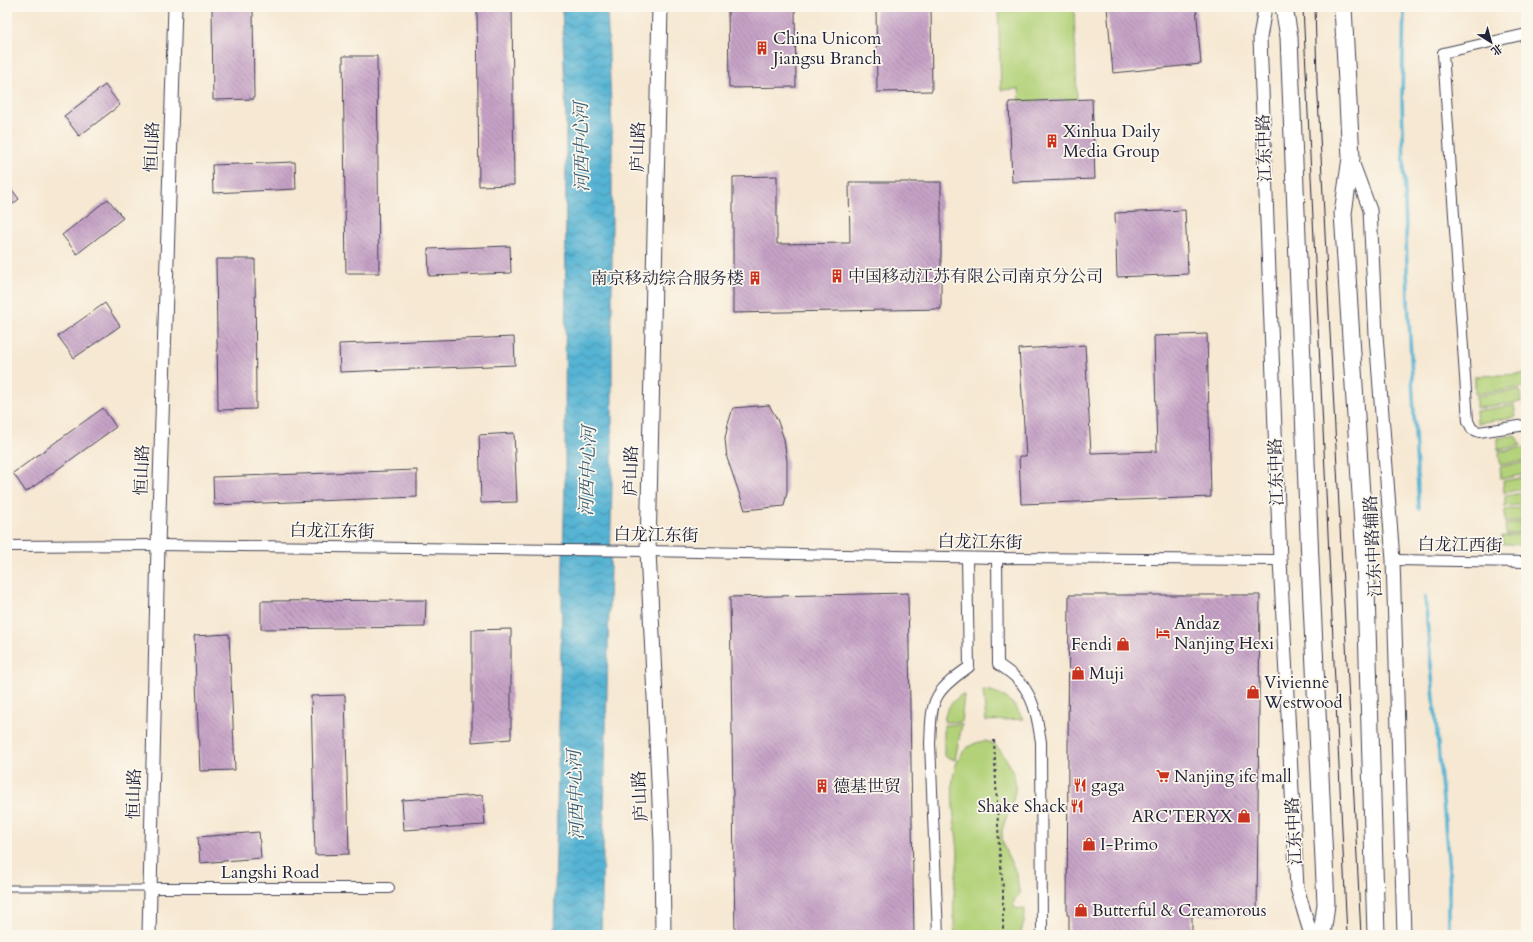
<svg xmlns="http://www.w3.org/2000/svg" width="1533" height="942" viewBox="0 0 1533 942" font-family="Cardo,'Noto Serif SC',serif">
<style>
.green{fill:#b2d178;stroke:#6a7a5a}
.water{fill:url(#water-waves);stroke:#3c6a87}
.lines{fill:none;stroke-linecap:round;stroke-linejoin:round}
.stream{stroke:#55b3d3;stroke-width:3.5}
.building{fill:url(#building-back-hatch)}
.service-casing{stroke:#424052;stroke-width:7}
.minor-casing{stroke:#424052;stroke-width:12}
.tertiary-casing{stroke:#424052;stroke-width:15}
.secondary-casing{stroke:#424052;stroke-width:17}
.primary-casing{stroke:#424052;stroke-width:19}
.path{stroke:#424052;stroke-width:2;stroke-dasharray:3 3;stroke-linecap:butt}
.service{stroke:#fff;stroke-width:5}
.minor{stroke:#fff;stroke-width:10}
.tertiary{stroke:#fff;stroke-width:13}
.secondary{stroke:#fff;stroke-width:15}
.primary{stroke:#fff;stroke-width:17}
.tram{stroke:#22223b;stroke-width:1}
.labels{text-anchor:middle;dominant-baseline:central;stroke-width:3.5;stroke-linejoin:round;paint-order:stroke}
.poi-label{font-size:17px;fill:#22223b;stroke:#fbf7ec;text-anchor:start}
.street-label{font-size:17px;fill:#22223b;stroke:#fbf7ec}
.water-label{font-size:18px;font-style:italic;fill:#365c78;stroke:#fbf7ec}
</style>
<defs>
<pattern id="water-waves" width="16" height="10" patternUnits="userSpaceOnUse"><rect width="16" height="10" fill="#55b3d3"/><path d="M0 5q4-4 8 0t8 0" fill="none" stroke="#4691ac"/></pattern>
<pattern id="building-back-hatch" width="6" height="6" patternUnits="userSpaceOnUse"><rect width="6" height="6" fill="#c6a2c6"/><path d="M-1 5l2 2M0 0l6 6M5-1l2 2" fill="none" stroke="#a084a2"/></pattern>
</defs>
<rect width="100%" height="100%" fill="#fbf7ec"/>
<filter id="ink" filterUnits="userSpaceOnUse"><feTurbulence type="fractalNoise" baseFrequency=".025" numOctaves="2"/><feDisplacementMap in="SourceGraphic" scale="8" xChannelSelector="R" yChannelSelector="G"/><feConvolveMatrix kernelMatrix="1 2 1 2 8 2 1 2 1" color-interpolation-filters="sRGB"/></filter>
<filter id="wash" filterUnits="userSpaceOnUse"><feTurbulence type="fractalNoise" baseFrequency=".012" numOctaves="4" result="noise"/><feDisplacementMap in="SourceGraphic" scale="16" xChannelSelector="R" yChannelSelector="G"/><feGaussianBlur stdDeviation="0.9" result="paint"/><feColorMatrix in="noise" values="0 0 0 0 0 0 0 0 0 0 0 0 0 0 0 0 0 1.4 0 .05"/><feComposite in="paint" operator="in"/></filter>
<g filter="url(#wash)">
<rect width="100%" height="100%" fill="#f6e8d2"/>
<g class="green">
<polygon points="998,7 1074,7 1077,100 1020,102 1019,89 1001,90"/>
<polygon points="1526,374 1526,387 1475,394 1475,376"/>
<polygon points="1520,390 1521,402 1476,408 1476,396"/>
<polygon points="1514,405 1516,417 1477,423 1476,411"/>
<polygon points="1515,435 1521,445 1498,450 1498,438"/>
<polygon points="1523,447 1526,451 1526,460 1500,465 1499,452"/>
<polygon points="1526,462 1526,474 1501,479 1500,467"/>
<polygon points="1526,477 1526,488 1504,493 1503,481"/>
<polygon points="1526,492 1526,503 1505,507 1505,496"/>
<polygon points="1526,506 1526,519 1505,523 1505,510"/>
<polygon points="1526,521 1526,532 1506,534 1505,525"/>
<polygon points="1526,534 1526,545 1502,544 1502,536"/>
<path d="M983,690c19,1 32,13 40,29l-37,2z"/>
<path d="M961,695h3l-3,27h-17c1,-12 7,-20 17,-27z"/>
<polygon points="962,724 955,760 944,756 944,725"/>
<path d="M986,741c10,3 15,9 20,18 13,20 11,33 2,54 -2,6 -6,14 -6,20 -1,16 9,26 14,40 2,7 2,14 4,21l-5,5 -2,5 2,4 9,1v14l-4,12h-65c-2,-17 -2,-35 0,-52 1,-10 3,-21 3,-31 -2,-31 -22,-107 28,-111z"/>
</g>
<polygon class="water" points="562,7 607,7 612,130 612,485 601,935 554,935 565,478 566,123"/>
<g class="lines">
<g class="stream">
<polyline points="1404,7 1402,100 1408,300 1419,508"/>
<polyline points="1508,7 1526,10"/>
<polyline points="1425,597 1449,870 1449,927"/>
</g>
</g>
<g id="blocks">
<g class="building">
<polygon points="212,7 253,7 254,99 213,100"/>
<polygon points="477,7 512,7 514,185 479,186"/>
<polygon points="728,7 795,7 796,87 729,88"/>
<polygon points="876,7 931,7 932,91 877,92"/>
<polygon points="1107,7 1196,7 1201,64 1113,73"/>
<polygon points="343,56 377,56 379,273 346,273"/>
<polygon points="105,85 120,105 79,136 64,116"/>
<polygon points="1092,99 1095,179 1012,182 1009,102"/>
<polygon points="295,162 296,189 213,193 212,165"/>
<polygon points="777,176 777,244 850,243 849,182 941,182 941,309 733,313 733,177"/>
<polygon points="7,183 19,199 7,209"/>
<polygon points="108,199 123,218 77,254 62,235"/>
<polygon points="1185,210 1188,274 1117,277 1115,213"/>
<polygon points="510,246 511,273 429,276 428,249"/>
<polygon points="216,259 255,259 256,409 218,410"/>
<polygon points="105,303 120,326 74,358 58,336"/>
<polygon points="1207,334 1211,497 1021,504 1019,456 1026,456 1019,349 1085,345 1091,453 1157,451 1154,336"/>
<polygon points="514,337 515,365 340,372 339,344"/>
<polygon points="769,405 777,419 784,439 787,461 787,492 784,506 745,510 727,458 725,439 728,424 733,408"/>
<polygon points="103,408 116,427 26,492 13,473"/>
<polygon points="514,433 517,502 481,503 479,435"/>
<polygon points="417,470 417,497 214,505 213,477"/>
<polygon points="908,593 914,935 735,935 730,597"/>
<polygon points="1069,595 1260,595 1257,915 1192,915 1192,935 1069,935 1069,915 1067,915"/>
<polygon points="426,600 425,627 261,629 261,601"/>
<polygon points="511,629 511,739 472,742 472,630"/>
<polygon points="229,634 235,770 200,771 194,636"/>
<polygon points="345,695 349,854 315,855 311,696"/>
<polygon points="483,795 485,825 404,830 402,800"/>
<polygon points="259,832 261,858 200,863 198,837"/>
</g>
</g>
</g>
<g filter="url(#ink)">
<use href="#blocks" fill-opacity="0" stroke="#424052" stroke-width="1"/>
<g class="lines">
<g class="service-casing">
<polyline id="service" points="7,888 149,888"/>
</g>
<g class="minor-casing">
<g id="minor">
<polyline points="1526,34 1443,53 1468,421 1472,429 1479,432 1526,425"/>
<polyline points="7,546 158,545 648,551 997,558 1280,560"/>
<path d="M997,558l1,106c10,7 22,15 28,26 10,16 12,34 15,52l1,193"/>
<polyline points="1393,560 1526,562"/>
<polyline points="150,888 389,888"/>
<path d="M938,935l-8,-192c1,-14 0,-34 7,-46 6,-12 22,-23 32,-30l-2,-109"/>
</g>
</g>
<g class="tertiary-casing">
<g id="tertiary">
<polyline points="1265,7 1260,38 1280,560 1297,888 1311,935"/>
<polyline points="1351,159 1370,210 1376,335 1393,560 1404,935"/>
<polyline points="149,935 158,545 175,7"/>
</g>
</g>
<g class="secondary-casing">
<polyline id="secondary" points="660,7 648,551 662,844 663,935"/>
</g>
<g class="primary-casing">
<g id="primary">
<polyline points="1284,7 1289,37 1310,561 1326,904 1322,935"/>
<polyline points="1343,7 1351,158 1343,213 1365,557 1376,935"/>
</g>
</g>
<polyline class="path" points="994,740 999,846 1003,888 1003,935"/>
<use href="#service" class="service"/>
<use href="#minor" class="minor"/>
<use href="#tertiary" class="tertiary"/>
<use href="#secondary" class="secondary"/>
<use href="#primary" class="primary"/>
<g class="tram">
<polyline points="1303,7 1347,935"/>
<polyline points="1315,7 1317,78 1361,935"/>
</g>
</g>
</g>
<defs>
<g id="building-bare" transform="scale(1.08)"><path d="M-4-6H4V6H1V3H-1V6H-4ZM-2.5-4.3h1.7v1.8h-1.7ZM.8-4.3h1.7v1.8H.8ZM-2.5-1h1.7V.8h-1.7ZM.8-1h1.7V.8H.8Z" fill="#c8321e" stroke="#fbf7ec" stroke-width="2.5" paint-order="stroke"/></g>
<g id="hotel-bare" transform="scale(1.08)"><path d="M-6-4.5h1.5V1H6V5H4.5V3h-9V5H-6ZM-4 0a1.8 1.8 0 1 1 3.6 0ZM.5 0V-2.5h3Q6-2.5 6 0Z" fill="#c8321e" stroke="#fbf7ec" stroke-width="2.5" paint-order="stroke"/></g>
<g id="shop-bare" transform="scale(1.08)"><path d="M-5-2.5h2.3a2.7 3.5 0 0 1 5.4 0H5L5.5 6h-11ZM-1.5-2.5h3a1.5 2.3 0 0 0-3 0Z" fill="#c8321e" stroke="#fbf7ec" stroke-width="2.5" paint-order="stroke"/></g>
<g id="supermarket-bare" transform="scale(1.08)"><path d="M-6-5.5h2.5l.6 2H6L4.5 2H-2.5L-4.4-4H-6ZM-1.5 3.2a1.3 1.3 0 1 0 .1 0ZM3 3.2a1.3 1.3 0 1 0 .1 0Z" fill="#c8321e" stroke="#fbf7ec" stroke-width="2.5" paint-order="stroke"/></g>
<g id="restaurant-bare" transform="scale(1.08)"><path d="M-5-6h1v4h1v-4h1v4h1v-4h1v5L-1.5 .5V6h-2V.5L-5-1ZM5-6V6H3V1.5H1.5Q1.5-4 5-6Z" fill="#c8321e" stroke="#fbf7ec" stroke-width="2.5" paint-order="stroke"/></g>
</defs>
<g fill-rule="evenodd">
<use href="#building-bare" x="762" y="48"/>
<use href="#building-bare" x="1052" y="141"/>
<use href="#building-bare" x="837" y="276"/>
<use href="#building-bare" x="755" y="278"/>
<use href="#hotel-bare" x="1163" y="633"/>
<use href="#shop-bare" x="1123" y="644"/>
<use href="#shop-bare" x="1078" y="673"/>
<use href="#shop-bare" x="1253" y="692"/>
<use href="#supermarket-bare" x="1163" y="776"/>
<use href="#restaurant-bare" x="1080" y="785"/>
<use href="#building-bare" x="822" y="786"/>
<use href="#restaurant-bare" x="1077" y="806"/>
<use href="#shop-bare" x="1244" y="816"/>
<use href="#shop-bare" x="1089" y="844"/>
<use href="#shop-bare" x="1081" y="910"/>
</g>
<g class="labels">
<g class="poi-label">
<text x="773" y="38">China Unicom<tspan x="773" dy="20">Jiangsu Branch</tspan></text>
<text x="1063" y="131">Xinhua Daily<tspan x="1063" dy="20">Media Group</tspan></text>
<text x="848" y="276">中国移动江苏有限公司南京分公司</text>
<text x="744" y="278" text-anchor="end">南京移动综合服务楼</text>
<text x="1174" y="623">Andaz<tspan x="1174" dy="20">Nanjing Hexi</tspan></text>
<text x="1112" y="644" text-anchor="end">Fendi</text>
<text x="1089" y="673">Muji</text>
<text x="1264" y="682">Vivienne<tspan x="1264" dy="20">Westwood</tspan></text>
<text x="1174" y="776">Nanjing ifc mall</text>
<text x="1091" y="785">gaga</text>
<text x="833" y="786">德基世贸</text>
<text x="1066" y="806" text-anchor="end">Shake Shack</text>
<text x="1233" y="816" text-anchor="end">ARC'TERYX</text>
<text x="1100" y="844">I-Primo</text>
<text x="1092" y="910">Butterful &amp; Creamorous</text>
</g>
<g class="street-label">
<text transform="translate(152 147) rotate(-88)">恒山路</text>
<text transform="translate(638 147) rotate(-89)">庐山路</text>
<text transform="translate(1264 148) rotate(-92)">江东中路</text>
<text transform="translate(142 470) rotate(-88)">恒山路</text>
<text transform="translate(631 471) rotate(-89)">庐山路</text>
<text transform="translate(1276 472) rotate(-92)">江东中路</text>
<text transform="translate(332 531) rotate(1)">白龙江东街</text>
<text transform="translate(656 535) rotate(1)">白龙江东街</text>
<text transform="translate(980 542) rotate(1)">白龙江东街</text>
<text transform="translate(1460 545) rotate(1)">白龙江西街</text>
<text transform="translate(1373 546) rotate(-93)">江东中路辅路</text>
<text transform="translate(134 794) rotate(-89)">恒山路</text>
<text transform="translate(640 796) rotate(-93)">庐山路</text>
<text transform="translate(1294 831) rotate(-93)">江东中路</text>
<text x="270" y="872">Langshi Road</text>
</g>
<g class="water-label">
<text transform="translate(582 147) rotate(-91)">河西中心河</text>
<text transform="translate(588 471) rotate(-88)">河西中心河</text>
<text transform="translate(576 795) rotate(-92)">河西中心河</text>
</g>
</g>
<rect width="1533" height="942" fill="none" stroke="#fbf7ec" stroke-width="24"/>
<g transform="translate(1491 42) rotate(143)" stroke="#fbf7ec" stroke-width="3" paint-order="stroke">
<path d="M0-3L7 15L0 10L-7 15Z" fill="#22223b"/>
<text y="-6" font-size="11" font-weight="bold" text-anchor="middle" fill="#22223b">北</text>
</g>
</svg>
